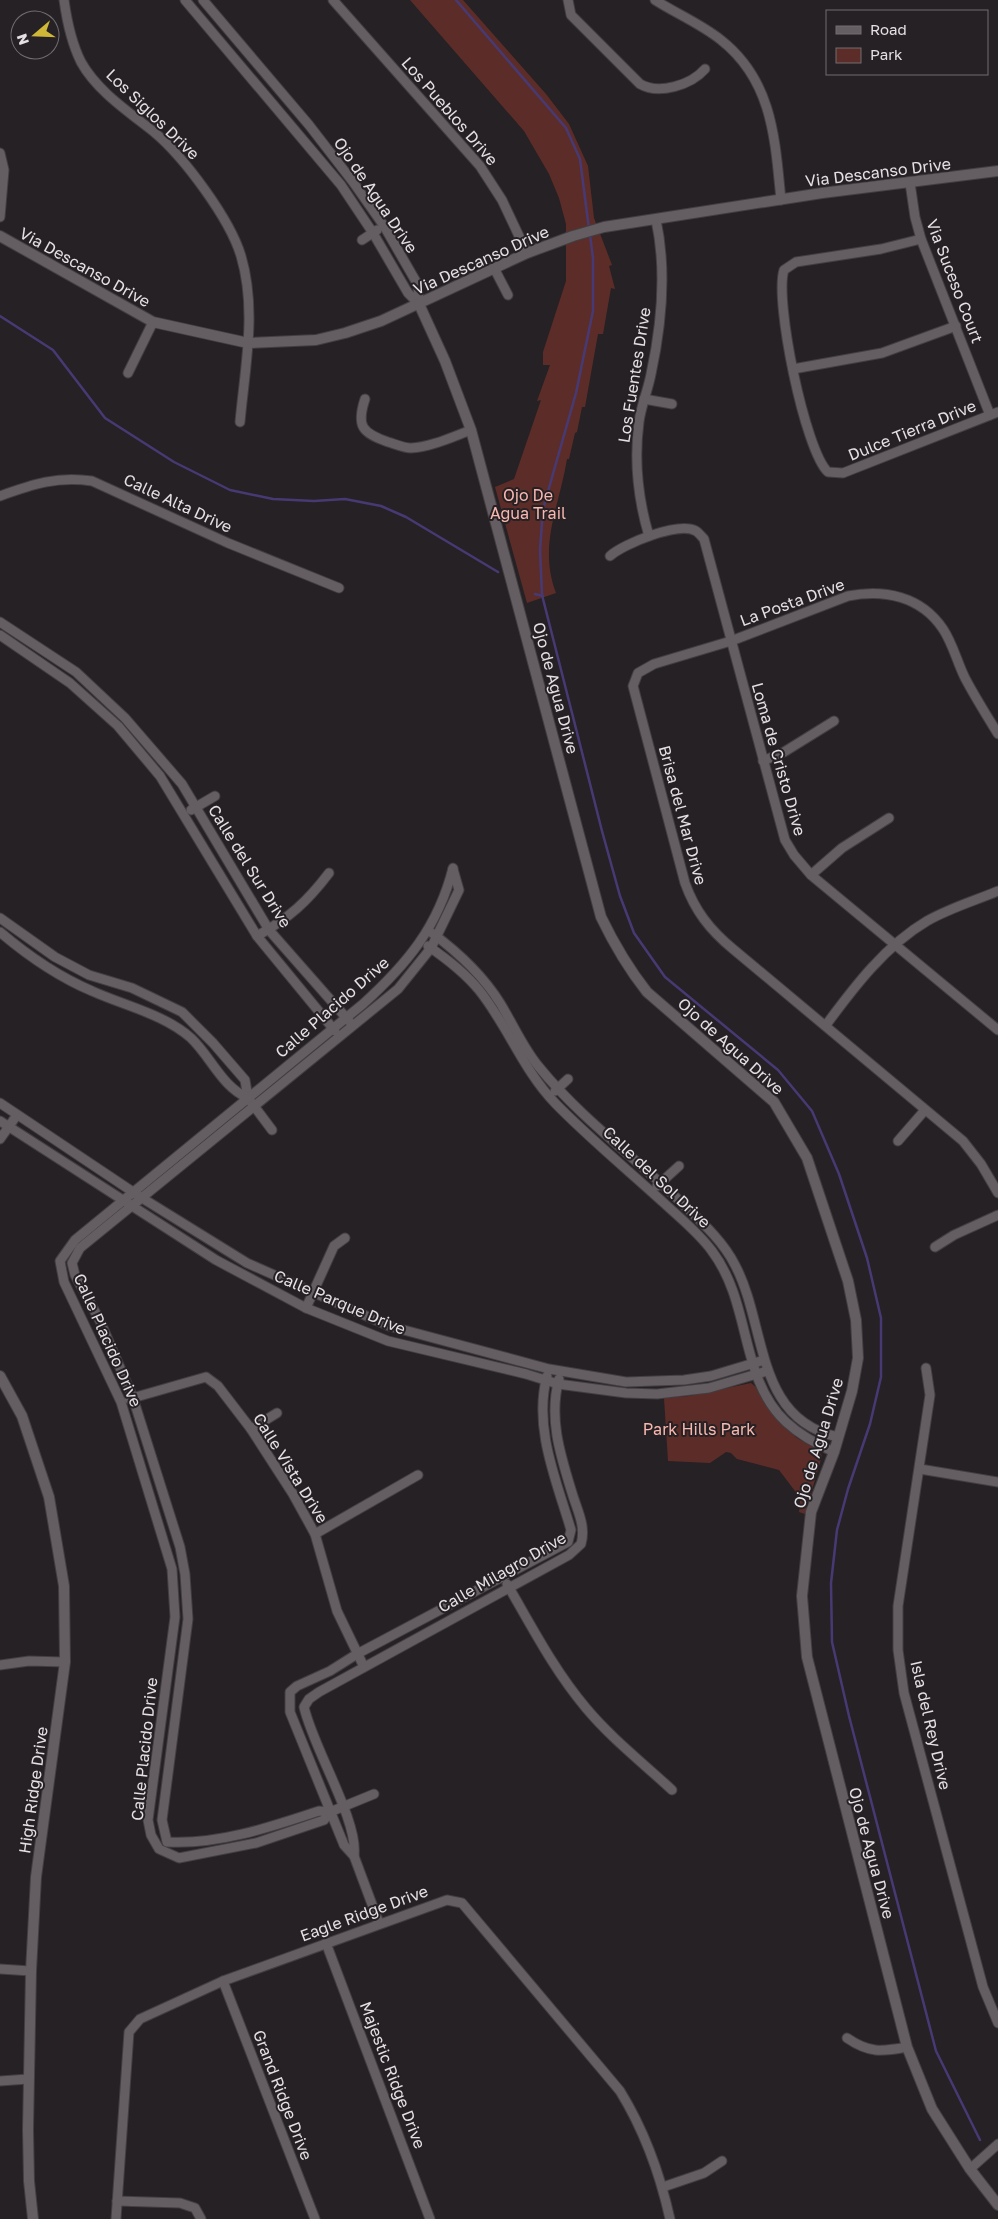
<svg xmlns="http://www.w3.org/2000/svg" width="998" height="2219" viewBox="0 0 998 2219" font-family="'Golos Text',sans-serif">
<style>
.green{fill:#5c2d28}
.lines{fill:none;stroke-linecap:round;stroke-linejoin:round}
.stream{stroke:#473a74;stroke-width:2.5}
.minor-casing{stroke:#423e41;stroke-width:11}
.tertiary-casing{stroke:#423e41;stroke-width:12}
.minor{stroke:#645e62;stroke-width:9}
.tertiary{stroke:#645e62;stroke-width:10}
.labels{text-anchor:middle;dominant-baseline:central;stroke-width:4;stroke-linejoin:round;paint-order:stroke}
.street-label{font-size:16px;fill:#e4e0e3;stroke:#262124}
.park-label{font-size:16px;fill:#f8b8af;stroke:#262124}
</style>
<rect width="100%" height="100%" fill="#262124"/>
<g class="green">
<path d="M410,0h53l83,94 23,30 19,42 6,52 18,47 -3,1 6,23 -4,-1 -8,46h-5l-13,73h-3l-5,25 -2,1 -6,26h-2c-8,49 -29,86 -11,134l-29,10 -32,-116 19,-8 27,-79 -4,1 13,-36h-7v-13l23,-71v-57l-7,-26 -10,-24 -25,-43z"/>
<polygon points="751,1383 757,1388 777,1420 797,1438 818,1450 822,1456 805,1514 799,1512 800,1501 795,1491 779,1470 737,1459 731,1453 726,1452 710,1463 668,1461 664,1398 689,1396"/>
</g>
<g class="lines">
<g class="stream">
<polyline points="456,0 566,128 580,159 589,229"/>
<polyline points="590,235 593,258 593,311 576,393 543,509 540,550 542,595 602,831 620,896 634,933 665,977 778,1070 812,1111 839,1174 867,1258 881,1318 881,1377 870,1424 848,1489 837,1530 831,1583 832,1642 849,1716 936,2051 980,2140"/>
<polyline points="0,316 53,350 105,418 174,462 230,490 273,499 314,501 345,499 381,506 406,517 498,572"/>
<polyline points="535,594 543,596"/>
</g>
<g class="minor-casing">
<g id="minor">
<path d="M64,0c3,22 7,42 17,62 16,29 48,50 73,70 30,25 76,87 87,124 16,54 4,111 -1,166"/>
<polyline points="185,0 341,185 373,233 408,293 419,304"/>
<polyline points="203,0 309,125 353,182 384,226 418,285 419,304"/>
<polyline points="333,0 480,166 502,200 527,253"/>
<path d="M568,0l3,15 69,69c19,11 51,1 65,-15"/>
<path d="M655,0c22,14 46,24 66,40 52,41 54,100 60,160"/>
<polyline points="0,153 4,170 0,217"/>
<polyline points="910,183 915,217 921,239 990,415"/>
<path d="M921,239l-40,10 -85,13 -12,8c-10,29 21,181 44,202l15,1 155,-61"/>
<polyline points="362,240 377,230"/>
<polyline points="494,268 508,295"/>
<polyline points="793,369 882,353 956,326"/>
<polyline points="128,373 153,322"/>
<path d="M365,399c-9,27 -3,34 23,43 7,2 15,6 23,6 20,-1 41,-11 60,-18"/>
<polyline points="644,399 672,404"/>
<path d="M0,496c33,-12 57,-20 92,-15l136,62 111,45"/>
<path d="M649,536c-11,-37 -15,-76 -10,-114 2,-16 9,-32 12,-48 11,-51 16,-103 5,-154"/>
<path d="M610,556c13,-12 69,-35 86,-25 3,2 6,6 8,8l81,301 9,15 17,20 187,155"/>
<polyline points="0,622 76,672 125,718 182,784 269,930 349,1021"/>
<polyline points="0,635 70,683 118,726 160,776 257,936 335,1031"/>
<path d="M998,734c-11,-18 -23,-37 -33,-56 -8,-16 -12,-34 -22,-49 -22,-33 -59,-40 -95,-33l-117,45 -77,23 -16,9 -5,13 52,197c10,28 25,47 48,66l230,192 18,23 17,29"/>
<polyline points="763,761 784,752 834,721"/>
<polyline points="191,810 215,796"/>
<polyline points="811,875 842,848 889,818"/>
<polyline points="0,918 55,957 89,975 132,988 182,1012 213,1043 245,1080 248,1098 272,1130"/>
<path d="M0,932c27,23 59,45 92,59 33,15 72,23 99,47 20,19 31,49 57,60"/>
<path d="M432,933c27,20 50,41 68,70 13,21 23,45 39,64 43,53 100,93 148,141 18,17 37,35 48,57 32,60 19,154 103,172"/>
<path d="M257,936c32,-18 50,-34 72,-63"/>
<path d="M428,946c19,13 37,27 51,44 29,36 44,80 76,113 34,35 73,67 109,100 16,15 35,30 48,48 40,53 27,127 74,171 14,13 30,22 48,30"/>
<path d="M826,1025c28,-38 60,-80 101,-104 23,-13 47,-20 71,-30"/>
<polyline points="555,1091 568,1079"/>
<polyline points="0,1103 142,1198 247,1263 389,1326 549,1369 626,1382 684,1380 711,1376 764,1360"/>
<polyline points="0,1121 216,1260 306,1308 388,1341 526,1374 558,1384 626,1393 657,1394 709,1388 767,1371"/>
<polyline points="0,1139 17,1115"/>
<polyline points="898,1141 925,1110"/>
<polyline points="657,1186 679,1166"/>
<polyline points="935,1247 954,1235 998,1215"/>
<polyline points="306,1308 334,1246 345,1238"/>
<polyline points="926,1368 930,1395 898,1606 898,1650 904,1693 983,1987 998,2023"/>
<polyline points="129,1399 206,1377 218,1386 251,1429 293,1494 315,1534 337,1611 364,1667"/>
<polyline points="251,1429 277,1413"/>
<polyline points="920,1469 998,1482"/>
<polyline points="315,1534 418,1475"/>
<path d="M507,1584c25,43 47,86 79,124 25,30 57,55 86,82"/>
<polyline points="0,1665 29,1661 65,1662"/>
<path d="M374,1794l-44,18 -6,8 -68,23 -77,15 -20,-9 -8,-14 -3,-15 27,-203 -3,-48 -51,-167 -57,-120 -4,-21 15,-21 288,-236c44,-40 75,-77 90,-136"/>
<path d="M330,1812l-11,-1c-48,16 -101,34 -152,31l-5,-22 26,-201 -3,-45 -5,-27 -47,-149 -33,-77 -25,-46 -3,-12 8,-15 318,-259 33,-41 28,-58 -6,-21"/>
<path d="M354,1856c5,-35 -41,-108 -50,-149l5,-8 10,-7 250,-137 12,-11c5,-17 -3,-32 -8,-48 -12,-39 -25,-77 -14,-117"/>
<path d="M379,1923l-25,-67 -10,-11 -54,-133v-20l7,-6 33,-15 27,-17 211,-112 3,-12c-14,-48 -38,-102 -24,-154"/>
<polyline points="326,1943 430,2219"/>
<polyline points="0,1969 31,1971"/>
<polyline points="223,1981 315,2219"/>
<path d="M847,2038c22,15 34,14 60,9"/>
<polyline points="0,2081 28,2079"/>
<polyline points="970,2169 998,2144"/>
<polyline points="663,2187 704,2173 722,2161"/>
<polyline points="117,2201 180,2203 195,2208 201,2219"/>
<path d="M116,2219l13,-187 11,-13 83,-38 224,-81 15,3 158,188c24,39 40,83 50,128"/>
</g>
</g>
<g class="tertiary-casing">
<g id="tertiary">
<polyline points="0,236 153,322 248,343 316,340 345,333 381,321 527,253 573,236 604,227 822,193 998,171"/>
<path d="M419,304l26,57 26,69 130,487c13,27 27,51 46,75l127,110 33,56 41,123 8,39 2,38 -6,33 -18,61 -23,60 -9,84 5,61 100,390 25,62 38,60 28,36"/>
<polyline points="0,1376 22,1416 49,1497 64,1586 65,1662 36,1877 31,1971 28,2130 29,2181 33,2219"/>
</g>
</g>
<use href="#minor" class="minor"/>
<use href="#tertiary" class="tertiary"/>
</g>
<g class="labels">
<g class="street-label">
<text transform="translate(450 111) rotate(49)">Los Pueblos Drive</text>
<text transform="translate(153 114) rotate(44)">Los Siglos Drive</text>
<text transform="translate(878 172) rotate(-7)">Via Descanso Drive</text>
<text transform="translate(376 195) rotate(56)">Ojo de Agua Drive</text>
<text transform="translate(481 260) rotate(-24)">Via Descanso Drive</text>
<text transform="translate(85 267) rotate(29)">Via Descanso Drive</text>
<text transform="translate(955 281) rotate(69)">Via Suceso Court</text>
<text transform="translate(634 375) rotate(-81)">Los Fuentes Drive</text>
<text transform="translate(912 430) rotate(-22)">Dulce Tierra Drive</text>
<text transform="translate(178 503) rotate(25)">Calle Alta Drive</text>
<text transform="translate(792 602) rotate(-20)">La Posta Drive</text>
<text transform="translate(556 688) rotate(75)">Ojo de Agua Drive</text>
<text transform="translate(779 759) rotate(74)">Loma de Cristo Drive</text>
<text transform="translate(683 815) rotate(75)">Brisa del Mar Drive</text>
<text transform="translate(250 866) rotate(58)">Calle del Sur Drive</text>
<text transform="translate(332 1007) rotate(-41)">Calle Placido Drive</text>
<text transform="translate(731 1046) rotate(42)">Ojo de Agua Drive</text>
<text transform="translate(657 1177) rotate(43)">Calle del Sol Drive</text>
<text transform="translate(340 1302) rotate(23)">Calle Parque Drive</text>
<text transform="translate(108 1340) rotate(66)">Calle Placido Drive</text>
<text transform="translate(818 1443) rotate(-73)">Ojo de Agua Drive</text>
<text transform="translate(291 1468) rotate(58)">Calle Vista Drive</text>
<text transform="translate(502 1572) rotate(-30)">Calle Milagro Drive</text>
<text transform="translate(931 1725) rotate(77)">Isla del Rey Drive</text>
<text transform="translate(144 1749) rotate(-84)">Calle Placido Drive</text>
<text transform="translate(33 1790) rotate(-82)">High Ridge Drive</text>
<text transform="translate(872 1853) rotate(75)">Ojo de Agua Drive</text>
<text transform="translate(364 1913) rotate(-20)">Eagle Ridge Drive</text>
<text transform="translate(393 2075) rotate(69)">Majestic Ridge Drive</text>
<text transform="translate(283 2095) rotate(69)">Grand Ridge Drive</text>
</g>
<g class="park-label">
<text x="528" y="495">Ojo De<tspan x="528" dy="18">Agua Trail</tspan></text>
<text x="699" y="1429">Park Hills Park</text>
</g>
</g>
<rect x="826" y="10" width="162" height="65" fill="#262124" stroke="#726d70"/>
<rect x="836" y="26" width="25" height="8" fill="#645e62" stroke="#726d70"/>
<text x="870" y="35" font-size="15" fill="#e4e0e3">Road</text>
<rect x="836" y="48" width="25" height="15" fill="#5c2d28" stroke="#726d70"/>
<text x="870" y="60" font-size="15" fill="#e4e0e3">Park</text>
<g transform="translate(35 35) rotate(251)"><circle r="24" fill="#262124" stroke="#726d70"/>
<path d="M0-4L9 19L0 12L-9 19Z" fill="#cfb837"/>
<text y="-8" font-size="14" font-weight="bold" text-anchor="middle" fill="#e4e0e3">N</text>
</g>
</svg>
